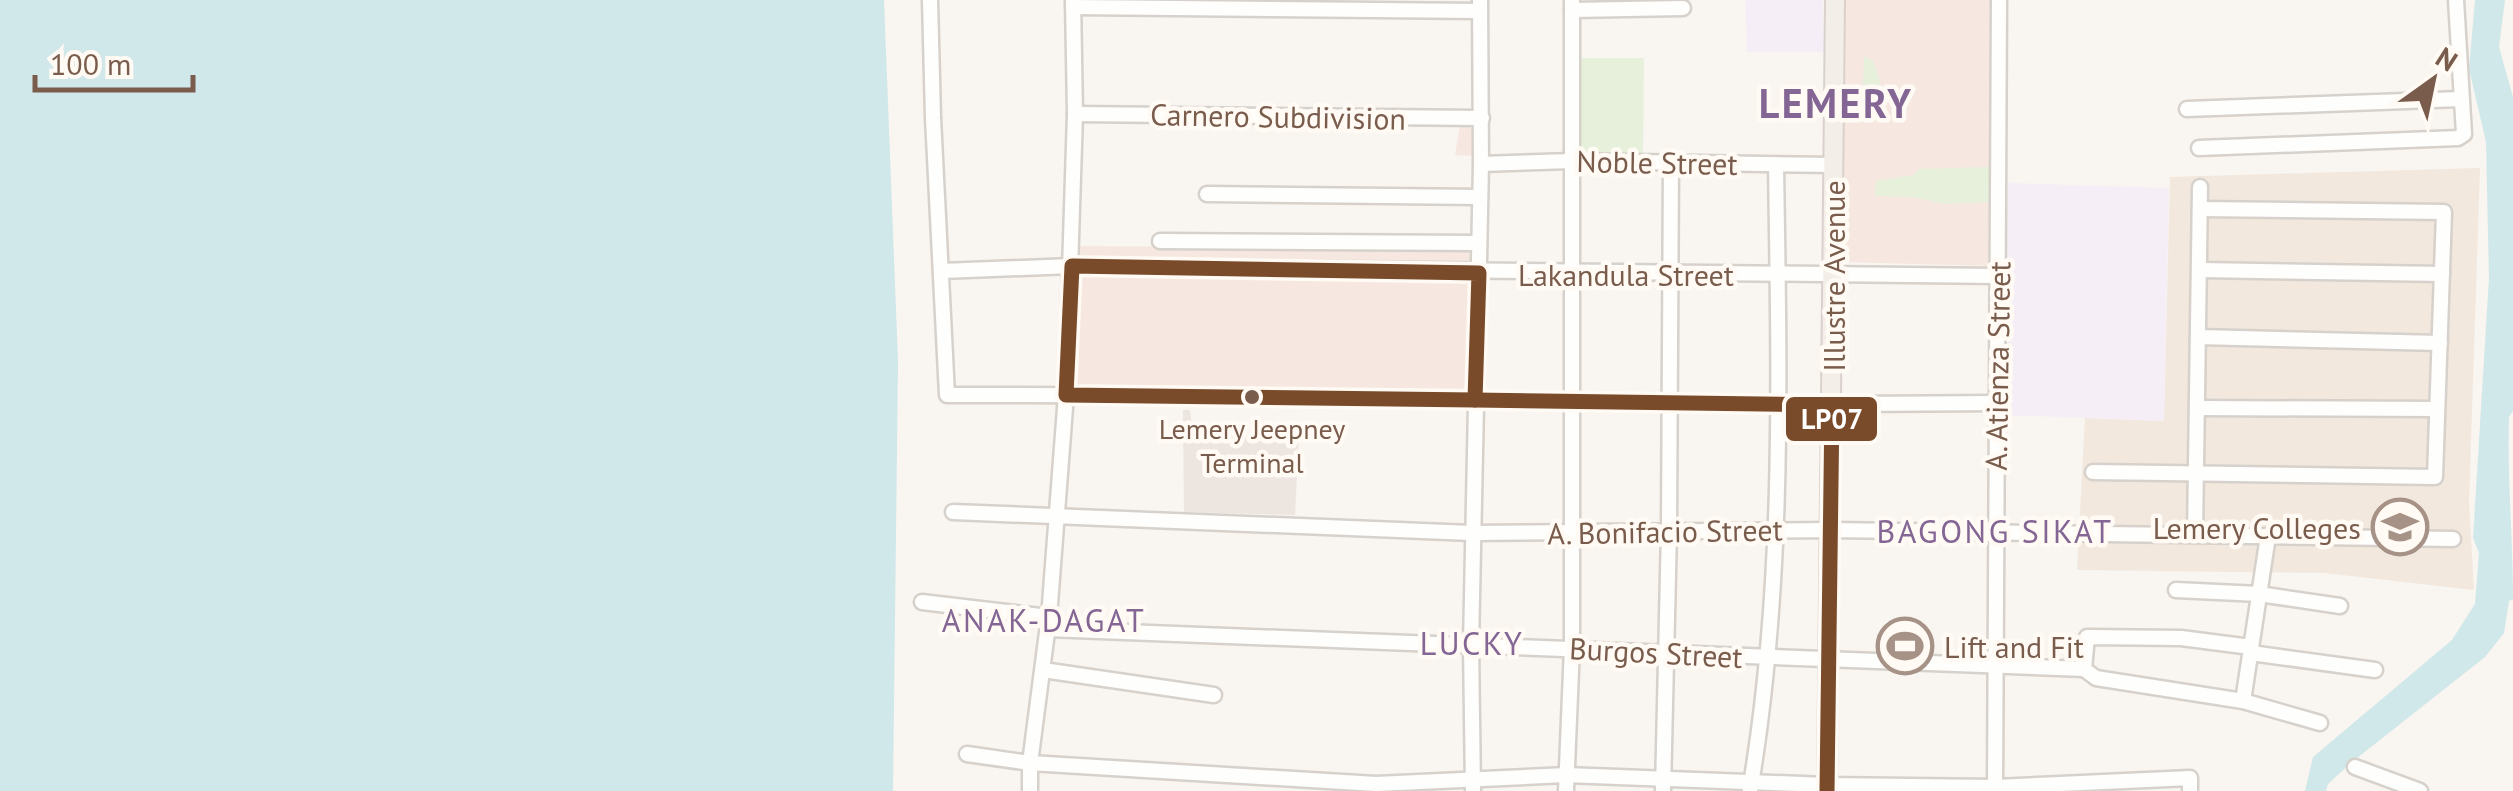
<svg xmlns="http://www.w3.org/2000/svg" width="2513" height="791" viewBox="0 0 2513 791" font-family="'PT Sans',sans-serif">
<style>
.residential{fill:#f2e8de}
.commercial{fill:#f6e8e1}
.industrial{fill:#ede5e0}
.education{fill:#f6eef6}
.green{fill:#e7f0db}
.water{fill:#d0e8ea}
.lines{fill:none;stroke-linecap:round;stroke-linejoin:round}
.minor-casing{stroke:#d7d1cb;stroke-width:19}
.major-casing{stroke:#dad1cc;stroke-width:22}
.minor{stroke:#fefefd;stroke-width:14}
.major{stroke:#f3eee8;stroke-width:18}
.bus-1-casing{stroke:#fffaf3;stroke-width:22}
.bus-1{stroke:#7a4b2a;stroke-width:15}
.bus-dot{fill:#7a5c4d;stroke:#fffaf3;stroke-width:4}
.labels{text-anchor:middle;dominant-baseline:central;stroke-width:9;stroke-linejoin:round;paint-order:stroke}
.bus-label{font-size:28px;fill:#7a5c4d;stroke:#fffaf3}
.street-label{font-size:30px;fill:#7a5c4d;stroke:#fffaf3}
.poi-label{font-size:30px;fill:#7a5c4d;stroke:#fffaf3;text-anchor:end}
.neighbourhood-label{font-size:32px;letter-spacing:2.5px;fill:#846695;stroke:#fffaf3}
.district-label{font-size:40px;font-weight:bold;letter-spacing:2.5px;fill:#846695;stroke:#fffaf3}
.line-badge{stroke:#fffaf3;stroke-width:4}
.badge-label{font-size:28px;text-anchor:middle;font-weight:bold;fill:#fff}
</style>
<rect width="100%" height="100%" fill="#f9f5f0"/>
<polygon class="residential" points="2480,168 2469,502 2474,590 2325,573 2077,570 2085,418 2164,421 2170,177"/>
<g class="commercial">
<polygon points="1843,0 1993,0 1990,266 1841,262"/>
<polygon points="1460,125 1474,129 1473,156 1455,155"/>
<polygon points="1077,246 1475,248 1469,394 1074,392"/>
</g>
<polygon class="industrial" points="1183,410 1190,410 1193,435 1299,436 1295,515 1184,512"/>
<g class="education">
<polygon points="1745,0 1823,0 1824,52 1747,52"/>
<polygon points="2008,183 2169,188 2164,421 2002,415"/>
</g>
<g class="green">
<path d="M1864,56l9,5c10,21 12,47 -7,62h-4z"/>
<polygon points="1579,58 1644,58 1643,155 1578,153"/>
<polygon points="1990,167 1989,202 1947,204 1911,197 1875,196 1876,181 1913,175 1919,169"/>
</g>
<g class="water">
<polygon points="0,0 884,0 898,361 893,791 0,791"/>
<path d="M2475,0h30l-6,47 14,50v314l-4,6c-2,61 4,121 4,182l-4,2 -5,32 -19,24 -133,105 -24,22 -2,7h-21l8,-34 139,-117 23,-36 4,-51 -6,-15 16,-260 -3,-136 -17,-73z"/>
</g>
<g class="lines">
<g class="minor-casing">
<g id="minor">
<path d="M930,0l3,118 14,277c349,-1 699,12 1048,8"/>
<polyline points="1073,7 1480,11"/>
<polyline points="1572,10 1683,8"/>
<polyline points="2187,109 2460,99"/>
<polyline points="1075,114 1482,118"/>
<polyline points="2199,148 2458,138 2464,134 2456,0"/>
<polyline points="1481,164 1571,161 1833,165"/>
<polyline points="1207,194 1480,197"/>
<polyline points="1160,241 1479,243"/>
<polyline points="2201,270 2442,274"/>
<polyline points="942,271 1072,266 1999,276"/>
<polyline points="2198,337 2440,343"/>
<polyline points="2198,408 2436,409"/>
<polyline points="2093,472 2435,477 2444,212 2200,209"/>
<polyline points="953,512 1472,533 1832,530 2453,539"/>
<polyline points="2195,535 2200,187"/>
<polyline points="2176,590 2259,594 2340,606"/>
<polyline points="922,602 1049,617"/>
<polyline points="1048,629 2084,669"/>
<polyline points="2251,653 2375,670"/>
<polyline points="2084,669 2096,678 2243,701 2320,723"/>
<polyline points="2084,669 2087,637 2181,638 2251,647"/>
<polyline points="1043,670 1214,695"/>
<polyline points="2243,701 2268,536"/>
<polyline points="967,754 1030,763 1376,784 1566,775 1827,785 1995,787 2190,778 2190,791"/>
<polyline points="2355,767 2420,791"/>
<polyline points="1473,790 1471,645 1481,164 1480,0"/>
<path d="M1750,790c35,-205 29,-418 26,-625"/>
<polyline points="1030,791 1030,763 1049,617 1066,395 1075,114 1073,0"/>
<polyline points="1566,791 1572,647 1572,0"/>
<polyline points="1663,791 1669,530 1671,161"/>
<polyline points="1995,791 1999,0"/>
</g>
</g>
<g class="major-casing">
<polyline id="major" points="1827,791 1835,0"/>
</g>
<use href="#minor" class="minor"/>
<use href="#major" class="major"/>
<g class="bus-1-casing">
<g id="bus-1">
<polygon points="1072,266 1479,273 1475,400 1066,395"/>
<polyline points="1475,400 1832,405 1827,791"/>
</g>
</g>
<use href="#bus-1" class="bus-1"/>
</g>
<defs>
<g id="university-ring" transform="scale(2.875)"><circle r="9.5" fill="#fffaf3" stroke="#a69286" stroke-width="1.5"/><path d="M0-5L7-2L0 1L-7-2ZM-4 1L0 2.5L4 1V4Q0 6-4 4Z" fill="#a69286"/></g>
<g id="stadium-ring" transform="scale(2.875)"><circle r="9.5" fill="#fffaf3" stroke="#a69286" stroke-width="1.5"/><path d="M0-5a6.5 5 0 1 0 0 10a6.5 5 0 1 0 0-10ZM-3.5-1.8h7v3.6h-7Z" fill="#a69286"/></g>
</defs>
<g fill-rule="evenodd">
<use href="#university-ring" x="2400" y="527"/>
<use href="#stadium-ring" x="1905" y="646"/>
</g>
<circle class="bus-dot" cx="1252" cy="397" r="9"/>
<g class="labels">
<g class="bus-label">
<text x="1252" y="428">Lemery Jeepney<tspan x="1252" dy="34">Terminal</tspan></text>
</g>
<g class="street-label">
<text transform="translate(1278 116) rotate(1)">Carnero Subdivision</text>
<text transform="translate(1657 162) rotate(1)">Noble Street</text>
<text x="1626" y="274">Lakandula Street</text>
<text transform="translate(1833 276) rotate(-90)">Illustre Avenue</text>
<text transform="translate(1997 366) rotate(-89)">A. Atienza Street</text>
<text transform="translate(1665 531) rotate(-1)">A. Bonifacio Street</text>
<text transform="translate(1656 652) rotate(3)">Burgos Street</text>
</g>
<g class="poi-label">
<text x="2361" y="527">Lemery Colleges</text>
<text x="1944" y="646" text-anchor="start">Lift and Fit</text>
</g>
<g class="neighbourhood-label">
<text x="1995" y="531">BAGONG SIKAT</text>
<text x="1044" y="620">ANAK-DAGAT</text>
<text x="1472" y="643">LUCKY</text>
</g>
<g class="district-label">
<text x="1836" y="103">LEMERY</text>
</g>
</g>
<rect class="line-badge" x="1784" y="395" width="95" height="48" rx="10" fill="#7a4b2a"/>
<g class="badge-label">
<text x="1832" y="429">LP07</text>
</g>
<g transform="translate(2433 80) rotate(33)" stroke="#fffaf3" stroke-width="8" paint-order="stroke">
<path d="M0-8L18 38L0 25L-18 38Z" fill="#7a5c4d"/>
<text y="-15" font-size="28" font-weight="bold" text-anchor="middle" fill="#7a5c4d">N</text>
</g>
<path d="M35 75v15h158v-15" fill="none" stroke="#7a5c4d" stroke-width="5"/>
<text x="50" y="75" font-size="30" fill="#7a5c4d" stroke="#fffaf3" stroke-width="8" paint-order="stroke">100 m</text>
</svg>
